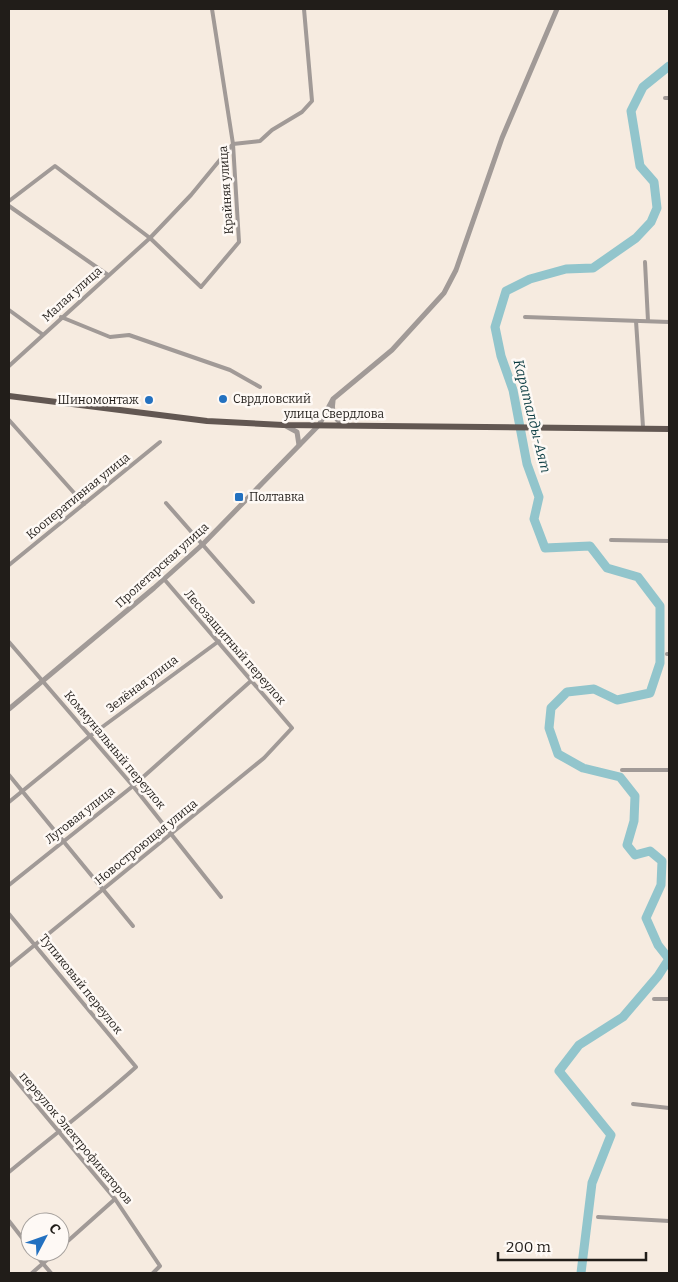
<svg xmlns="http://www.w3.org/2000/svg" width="678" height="1282" viewBox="0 0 678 1282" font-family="Bitter,serif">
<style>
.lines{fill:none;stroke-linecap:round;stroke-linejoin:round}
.river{stroke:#92c5cc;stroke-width:9}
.minor{stroke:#a19a97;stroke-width:4}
.tertiary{stroke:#a19a97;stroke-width:5}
.primary{stroke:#625752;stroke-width:6}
.poi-dot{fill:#2371c0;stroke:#fef9f5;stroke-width:2}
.labels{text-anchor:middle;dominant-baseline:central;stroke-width:5;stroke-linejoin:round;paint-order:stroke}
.street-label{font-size:12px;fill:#211d19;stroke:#fef9f5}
.poi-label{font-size:12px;fill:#211d19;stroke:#fef9f5;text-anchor:start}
.water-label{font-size:14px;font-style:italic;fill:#093b41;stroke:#fef9f5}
</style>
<rect width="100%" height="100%" fill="#f6ebe0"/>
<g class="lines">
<polyline class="river" points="581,1273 592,1183 611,1135 559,1071 579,1045 623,1017 658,976 669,959 658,945 646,918 661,885 662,861 650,851 635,855 627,845 634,821 635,796 620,777 583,768 558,754 549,728 551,708 567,692 594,689 617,700 650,693 660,663 660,606 638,577 607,568 590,546 545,548 534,519 539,497 527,464 513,390 501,356 495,327 506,291 530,279 566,269 593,268 636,238 651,222 657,208 654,182 640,166 631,111 643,87 669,66"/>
<g class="minor">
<polyline points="665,98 669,98"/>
<polyline points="233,144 260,141 272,130 302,112 312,101 304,9"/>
<polyline points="9,201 55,166 150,238 201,287 239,242 233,144 212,9"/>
<polyline points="9,206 108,275"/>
<polyline points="645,262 648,321"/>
<polyline points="9,310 42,334"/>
<polyline points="61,317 110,337 129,335 230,370 260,387"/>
<polyline points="525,317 669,322"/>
<polyline points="636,321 643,427"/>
<polyline points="9,366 150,238 191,195 233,144"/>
<polyline points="9,420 84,504"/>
<polyline points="166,503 253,602"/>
<polyline points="611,540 669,541"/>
<polyline points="9,565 160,442"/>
<polyline points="9,642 133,786 221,897"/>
<polyline points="667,654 669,654"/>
<polyline points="622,770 669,770"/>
<polyline points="9,775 133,926"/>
<polyline points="9,802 90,736 219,641"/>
<polyline points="9,885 133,786 252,680"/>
<path d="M9,914l127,153c-41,37 -85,70 -127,105"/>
<polyline points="9,966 264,758 292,728 164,579"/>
<polyline points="654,999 669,999"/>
<polyline points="9,1072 115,1199 160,1266 153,1273"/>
<polyline points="633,1104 669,1108"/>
<polyline points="598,1217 669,1221"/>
<polyline points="9,1221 30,1248"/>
<polyline points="60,1248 115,1199"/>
<polyline points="33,1252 51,1273"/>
<polyline points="32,1273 56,1252"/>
</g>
<g class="tertiary">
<path d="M333,401c-2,13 2,20 14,24"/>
<polyline points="286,426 297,432 299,445"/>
<polyline points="9,709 154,588 203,544 319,425 333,399 392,350 444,293 456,270 502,138 557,9"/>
</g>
<polyline class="primary" points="9,396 207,421 283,425 669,429"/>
</g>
<g class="poi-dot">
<circle cx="223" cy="399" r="5"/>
<circle cx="149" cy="400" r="5"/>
<rect x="234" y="492" width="10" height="10" rx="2.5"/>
</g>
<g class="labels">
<g class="street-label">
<text transform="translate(226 190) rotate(-94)">Крайняя улица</text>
<text transform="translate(72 294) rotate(-42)">Малая улица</text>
<text x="334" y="414">улица Свердлова</text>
<text transform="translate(78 496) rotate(-39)">Кооперативная улица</text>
<text transform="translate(162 565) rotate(-42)">Пролетарская улица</text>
<text transform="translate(235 647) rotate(49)">Лесозащитный переулок</text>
<text transform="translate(142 684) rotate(-37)">Зелёная улица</text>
<text transform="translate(115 750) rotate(50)">Коммунальный переулок</text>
<text transform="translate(80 815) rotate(-38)">Луговая улица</text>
<text transform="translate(146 842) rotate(-39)">Новостроющая улица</text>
<text transform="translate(81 984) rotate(51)">Тупиковый переулок</text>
<text transform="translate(76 1138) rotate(50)">переулок Электрофикаторов</text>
</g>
<g class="poi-label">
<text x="233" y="399">Сврдловский</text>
<text x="139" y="400" text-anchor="end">Шиномонтаж</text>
<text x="249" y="497">Полтавка</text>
</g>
<g class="water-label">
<text transform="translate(532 416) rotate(76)">Караталды-Аят</text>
</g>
</g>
<rect width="678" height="1282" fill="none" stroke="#211d19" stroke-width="20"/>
<g transform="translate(45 1237) rotate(49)"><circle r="24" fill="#fef9f5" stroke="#a6a19d"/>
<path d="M0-4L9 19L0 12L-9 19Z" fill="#2371c0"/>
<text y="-8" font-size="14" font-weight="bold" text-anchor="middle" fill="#211d19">С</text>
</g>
<path d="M498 1252v8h148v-8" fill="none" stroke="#211d19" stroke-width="2.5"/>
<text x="506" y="1252" font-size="15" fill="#211d19" stroke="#fef9f5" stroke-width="4" paint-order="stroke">200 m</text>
</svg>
